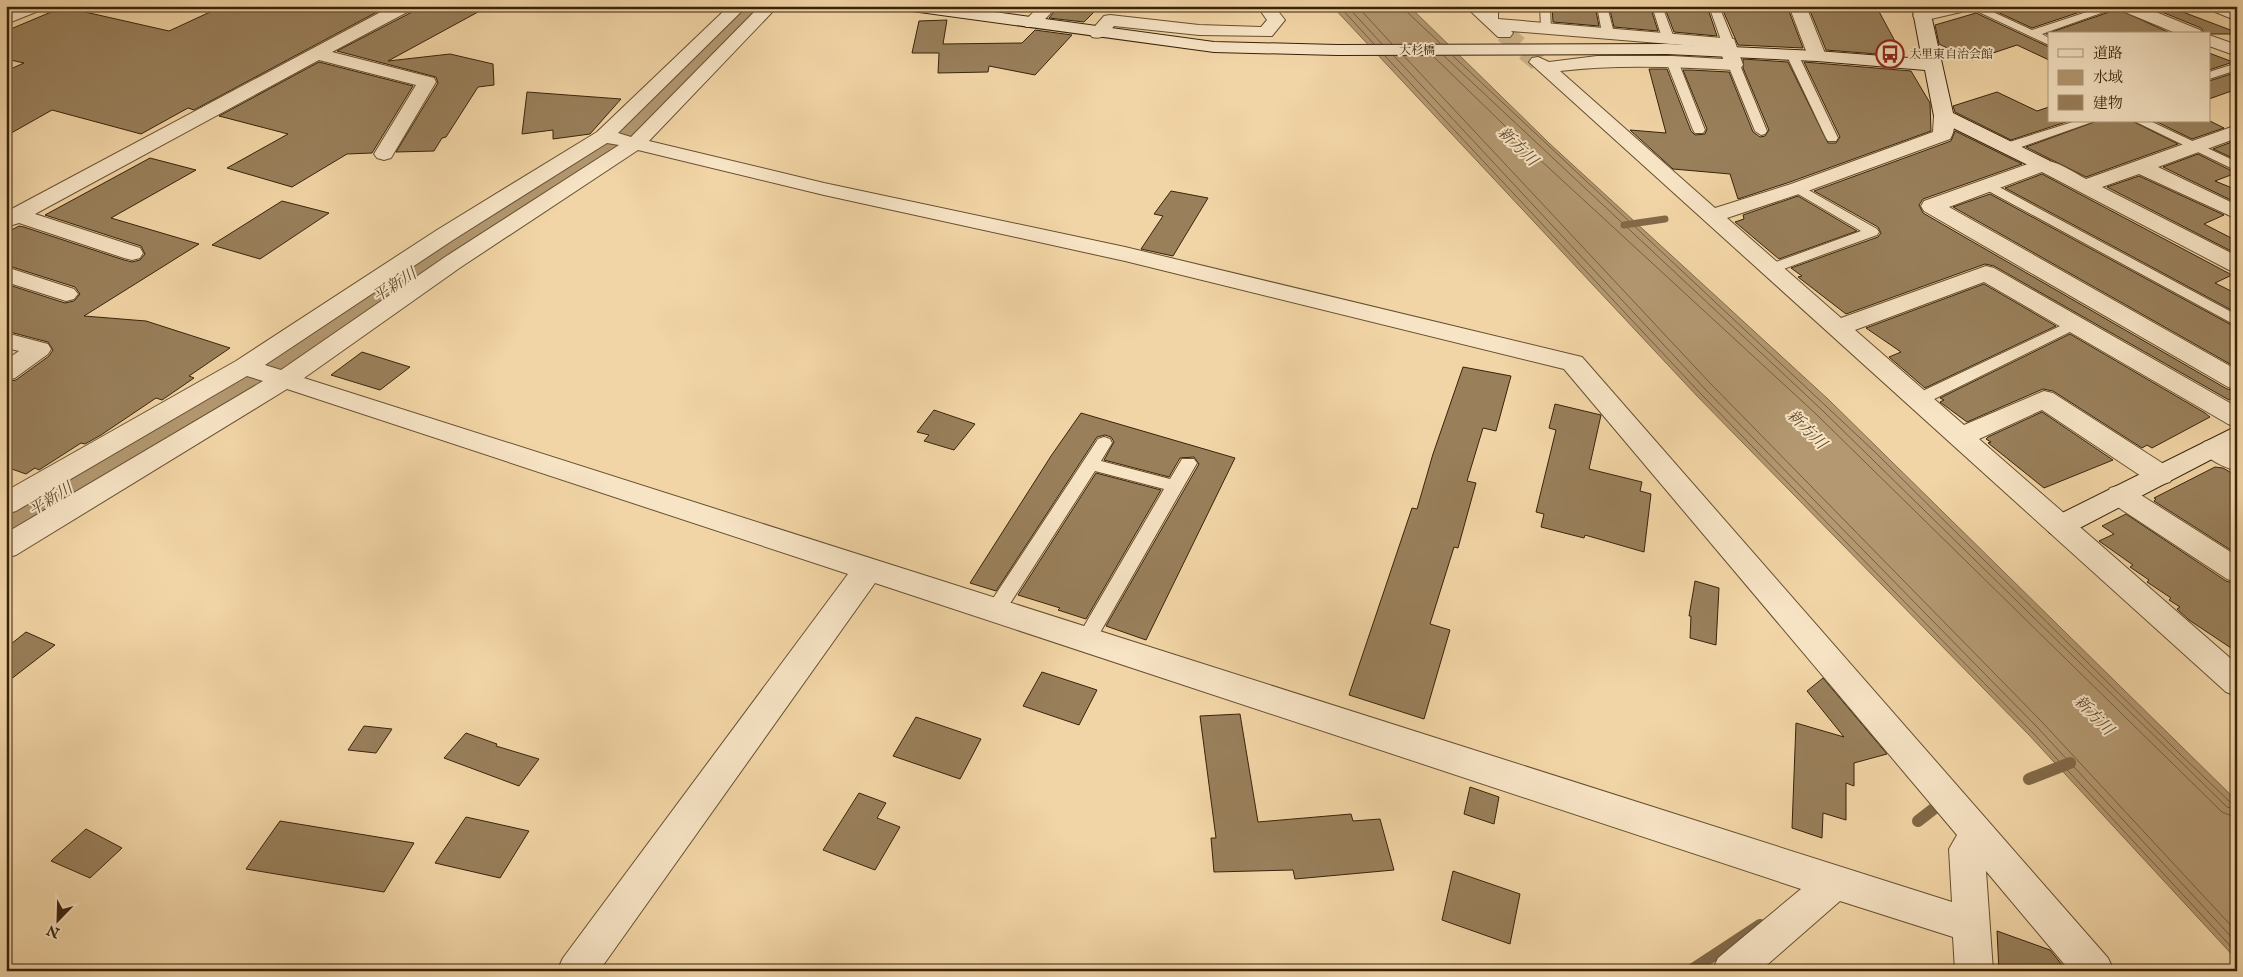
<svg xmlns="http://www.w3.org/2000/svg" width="2243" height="977" viewBox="0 0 2243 977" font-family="'IM FELL English','Noto Serif JP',serif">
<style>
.water{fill:#b39871;stroke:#826948}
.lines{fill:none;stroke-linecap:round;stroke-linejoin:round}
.shore{stroke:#765e3e;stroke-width:1}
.stream-far1{stroke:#826948;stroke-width:7}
.stream{stroke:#826948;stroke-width:12}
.river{fill:#b39871;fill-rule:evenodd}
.building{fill:#99805b;stroke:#38230a}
.street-tunnel{stroke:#cdb187;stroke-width:19;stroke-dasharray:19 9;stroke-linecap:butt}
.lane-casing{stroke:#665031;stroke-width:2}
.street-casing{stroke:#665031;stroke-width:2}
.secondary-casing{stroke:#38230a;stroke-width:2}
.lane{fill:#f7e4c5;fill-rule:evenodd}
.street{fill:#f7e4c5;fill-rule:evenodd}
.secondary{fill:#f7e4c5;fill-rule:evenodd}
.labels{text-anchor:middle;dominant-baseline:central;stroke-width:4;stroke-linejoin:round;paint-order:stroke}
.far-street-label{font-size:12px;fill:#38230a;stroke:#f7e4c5}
.far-poi-label{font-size:12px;fill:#38230a;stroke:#f7e4c5;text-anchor:start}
.water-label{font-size:16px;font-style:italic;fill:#5d4629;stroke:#f7e4c5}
</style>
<rect width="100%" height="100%" fill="#f2d5a6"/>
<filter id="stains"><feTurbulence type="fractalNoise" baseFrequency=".004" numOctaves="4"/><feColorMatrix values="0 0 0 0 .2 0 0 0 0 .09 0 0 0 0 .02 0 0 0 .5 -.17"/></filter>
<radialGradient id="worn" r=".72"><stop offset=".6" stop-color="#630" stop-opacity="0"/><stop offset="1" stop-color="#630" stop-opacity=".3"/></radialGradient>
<polygon class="water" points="1332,6 1409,6 1549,143 1829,400 2237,801 2237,960 2029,735 1697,396"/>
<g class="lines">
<g class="shore">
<polyline points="1339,6 1374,44"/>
<polyline points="1347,6 1382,44"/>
<polyline points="1357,6 1392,44"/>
<polyline points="1406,6 1407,12 1440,43"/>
<polyline points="1385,56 1700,393 2032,732 2237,953"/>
<polyline points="1394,56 1705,389 2037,727 2237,943"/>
<polyline points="1404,56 1710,383 2042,722 2237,932"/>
<polyline points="1433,56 1537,157 1816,414 2222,812 2237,818"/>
<polyline points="1444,56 1822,410 2227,807 2237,810"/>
<polyline points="1453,56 1876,453 2180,754 2231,803 2237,804"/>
</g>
<polyline class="stream-far1" points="1624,225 1665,219"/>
<g class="stream">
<polyline points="2029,779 2070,763"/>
<polyline points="1918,821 1936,807"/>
<polyline points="1690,971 1760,925"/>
</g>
<polygon class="river" points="734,6 773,6 650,134 617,160 318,360 27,544 6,550 6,500 282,336 587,142 620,116"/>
</g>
<g class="building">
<polygon points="223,6 388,6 194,110 188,108 141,134 52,110 6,136 6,71 24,63 6,59 6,31 63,7 169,31"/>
<polygon points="415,6 489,6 388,61 450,54 493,64 494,85 478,87 446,137 442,138 434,151 396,152 438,83 436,77 337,51 412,12"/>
<polygon points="1059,6 1100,6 1084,22 1049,18"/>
<polygon points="1552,6 1595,6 1599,26 1553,22"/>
<polygon points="1609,6 1650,6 1658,31 1614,27"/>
<polygon points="1664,6 1707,6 1717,36 1674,32"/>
<polygon points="1721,6 1787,6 1803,48 1738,45"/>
<polygon points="1808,6 1876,6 1903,56 1826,50"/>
<polygon points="2000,6 2098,6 2032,28 1991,9"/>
<polygon points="2147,6 2167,6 2233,31 2233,34 2205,34 2201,28"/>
<polygon points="2118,9 2172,34 2046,34"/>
<polygon points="1976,13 2049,47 2049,60 2017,45 1972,60 1939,44 1935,25"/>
<polygon points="947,20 943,44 1022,43 1035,30 1072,35 1035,75 989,66 988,72 938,73 939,53 912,53 919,21"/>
<polygon points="2209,53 2233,62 2209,70"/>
<polygon points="1743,59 1788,62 1828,143 1836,143 1840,137 1804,62 1911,71 1930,103 1931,131 1790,182 1738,199 1730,174 1673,169 1630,130 1666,133 1649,69 1667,69 1691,131 1695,135 1705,134 1707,129 1683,70 1690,70 1729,72 1753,132 1760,137 1765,136 1769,130 1743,68"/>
<polygon points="319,62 413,86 372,153 347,154 292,187 227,168 288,134 219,116"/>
<polygon points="2237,72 2237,89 2209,99 2209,81"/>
<polygon points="527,92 621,99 590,134 553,139 553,130 522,134"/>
<polygon points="1997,92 2037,111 2049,107 2049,121 2069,121 2011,140 1955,112 1953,106"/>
<polygon points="2097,121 2132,121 2178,144 2086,177 2026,147"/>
<polygon points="2155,121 2210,121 2224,128 2192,139"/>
<polygon points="1955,131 2022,164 1923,199 1919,205 1923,213 2227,389 2237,391 2237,397 2229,400 1994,266 1985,264 1846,314 1798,277 1802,276 1791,268 1878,237 1881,233 1878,227 1814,191 1951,141"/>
<polygon points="2237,140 2237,160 2213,149"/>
<polygon points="2198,154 2236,173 2215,181 2237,190 2237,203 2163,167"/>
<polygon points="150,158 196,170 111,218 199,244 84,316 146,321 230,348 189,376 194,378 162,400 156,398 101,435 85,444 81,443 39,470 35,468 26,474 6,467 6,382 16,380 49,356 53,350 48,342 6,331 6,284 65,303 74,301 80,294 75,287 6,265 6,233 19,226 24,227 124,260 132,262 140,260 145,254 141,246 45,215"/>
<polygon points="2042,174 2232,275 2215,283 2237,294 2237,313 2005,188"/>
<polygon points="2139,176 2224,215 2204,224 2237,241 2237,249 2231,251 2107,187"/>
<polygon points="1171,191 1208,198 1173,256 1141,249 1163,216 1154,214"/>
<polygon points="1990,194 2237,328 2237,368 1953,207"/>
<polygon points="1798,196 1857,231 1779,259 1735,222 1744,219 1743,215"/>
<polygon points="282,201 329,213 260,259 212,245"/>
<polygon points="1984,284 2056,326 1925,388 1889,357 1901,352 1866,328"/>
<polygon points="2070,334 2205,413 2210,417 2152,448 2147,445 2142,448 2053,391 2043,389 1967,422 1940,402 1944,400 1940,398"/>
<polygon points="362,352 410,367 380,390 331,375"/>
<polygon points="1463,367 1511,376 1496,431 1483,428 1467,481 1476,483 1458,548 1454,547 1430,624 1450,630 1424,719 1349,695 1412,508 1417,509 1433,454"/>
<polygon points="1555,404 1601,415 1589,469 1642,482 1640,491 1651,494 1644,552 1585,535 1584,538 1541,527 1544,514 1536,512 1556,430 1549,428"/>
<polygon points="934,410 975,424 954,450 924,441 929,435 917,432"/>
<polygon points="2042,412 2113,460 2044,488 1988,443 1991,442 1986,439 1988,437"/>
<polygon points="1081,413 1235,458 1146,640 1106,626 1199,464 1194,457 1180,458 1169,477 1104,460 1114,442 1111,437 1105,435 1097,437 996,591 970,583 1051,456"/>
<polygon points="2215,467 2223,468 2237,476 2237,554 2154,501 2156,499 2154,498"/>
<polygon points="1096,473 1161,490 1086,619 1058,610 1060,608 1018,595"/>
<polygon points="2126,514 2226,581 2237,584 2237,652 2189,620 2177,609 2180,607 2169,600 2171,598 2147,582 2149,580 2130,567 2133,565 2099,541 2114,534 2102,526"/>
<polygon points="1695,581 1719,588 1716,645 1690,638 1691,616 1689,616"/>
<polygon points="26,632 55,645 6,683 6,648"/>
<polygon points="1042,672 1097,690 1079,725 1023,706"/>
<polygon points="1823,678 1887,754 1854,763 1854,786 1846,783 1846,820 1823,813 1822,838 1792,828 1796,723 1844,737 1807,691"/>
<polygon points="1240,714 1258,822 1351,814 1353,821 1380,819 1394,870 1295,879 1293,870 1214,872 1211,838 1216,838 1200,716"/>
<polygon points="916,717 981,739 960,779 893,756"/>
<polygon points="364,726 392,729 376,753 348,750"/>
<polygon points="466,733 497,744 496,746 539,759 519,786 444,758"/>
<polygon points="1470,787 1499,797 1494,824 1464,814"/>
<polygon points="859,793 886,803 877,818 900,827 875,870 823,850"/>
<polygon points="466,817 529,831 500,878 435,863"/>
<polygon points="280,821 414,843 384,892 246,869"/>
<polygon points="86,829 122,848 90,878 51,861"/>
<polygon points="1453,871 1520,894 1510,944 1442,920"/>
<polygon points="1997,931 2050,950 2067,971 1999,971"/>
</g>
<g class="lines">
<polyline class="street-tunnel" points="1504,33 1538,62"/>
<g class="lane-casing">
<g id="lane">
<polygon points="1488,6 1498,6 1498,26 1490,26 1488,24"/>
<polygon points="1540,6 1550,6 1551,30 1543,30 1541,28"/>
<polygon points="1597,6 1607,6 1614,33 1612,35 1608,36 1602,33"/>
<polygon points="1652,6 1662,6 1674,38 1672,40 1664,40 1662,38"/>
<polygon points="1709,6 1719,6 1734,43 1732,45 1724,45 1722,43"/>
<polygon points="1966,6 1980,6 2032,30 2105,6 2121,6 2042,34 2049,38 2049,45"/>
<polygon points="2201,6 2216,6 2237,14 2237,21"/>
<polygon points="1792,51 1798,54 1838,138 1836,141 1828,141 1826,138 1786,54"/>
<polygon points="1672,58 1678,61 1705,130 1703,133 1695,133 1693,130 1666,61"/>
<polygon points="1734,62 1740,65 1767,131 1765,134 1761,135 1755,131 1728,65"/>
<polygon points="2237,63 2237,70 2209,79 2209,72"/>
<polygon points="2076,121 2095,121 2013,150 2003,150 2002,147 2003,144"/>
<polygon points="2134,121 2150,121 2237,162 2237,171"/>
<polygon points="1988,181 2237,315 2237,326 1983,188 1981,185 1983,182"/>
<polygon points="1798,184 1877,229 1879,232 1877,235 1775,272 1765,272 1763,269 1765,266 1861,231 1793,191 1791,188 1793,185"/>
<polygon points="2075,319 2080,321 2083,324 2080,327 1924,404 1912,404 1910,400 1912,396"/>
<polygon points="1104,437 1110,439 1112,443 1101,461 1170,479 1182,459 1194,459 1197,463 1093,645 1086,648 1079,645 1076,640 1164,489 1095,471 1002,616 995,618 988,616 985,611 988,606 1098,439"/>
</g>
</g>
<g class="street-casing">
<g id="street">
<polygon points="20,6 43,6 41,10 6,24 6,13"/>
<polygon points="392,6 413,6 411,10 332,52 434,78 436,82 391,158 384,160 377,158 374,154 416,85 319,60 35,214 140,248 143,253 140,258 132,260 124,258 19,223 6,227 6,212"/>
<path d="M729,6h18l-129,127 13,4 129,-131h18l-129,135 175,42 301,64 457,110 526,601 6,13h-44l-84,-100 7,100h-38l-2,-34 -113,-36 -80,70h-48l6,-13 83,-69 -926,-306 -276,388h-42l6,-13 285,-384 -561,-185 -271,166 -10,3v-25l257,-152 -16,-5 -231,135 -10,3v-23l230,-130 201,-131 160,-98zM607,143l12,2 -174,112 -164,113 -16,-5 188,-125zM638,150l186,45 301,66 439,108 393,466 -8,14 3,53 -1648,-524 157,-111z"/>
<polygon points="1039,6 1057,6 1038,27 1026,27 1023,23"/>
<path d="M1257,6h17l11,14 -13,16 -73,-1 -85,-9c-7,8 -11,14 -22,11l-3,-4 15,-17 6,-1 89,10 62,2 6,-7z"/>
<path d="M1465,6h18l15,13 236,20 9,26 -3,4 -6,1c-58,-3 -116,-6 -174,1l155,137 76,-24 142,-52 1,-16 3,-4h14c5,7 4,20 -1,27l-145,53 -78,26 114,100 145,-52 8,2 243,139v20l-9,-3 -244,-142 -129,48 109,95 80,-34 9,2 117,75 4,7 -4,7 -10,3 -10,-3 -108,-72 -63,29 258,225v32l-11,-4 -697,-630 3,-4 6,-1 11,5 48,-6h75l51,3 -3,-11 -209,-17 2,2 -3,4h-12z"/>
<polygon points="1789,6 1806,6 1826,56 1823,60 1811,60 1808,56"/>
<polygon points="1941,6 1972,6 1970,10 1922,21 1916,20 1913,16 1916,12"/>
<polygon points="2118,6 2141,6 2200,30 2203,34 2178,34 2120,10"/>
<polygon points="2209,35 2237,45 2237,56 2209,46"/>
<path d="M2237,125v13l-79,29 79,38v14l-98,-45 -37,13 135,69v16l-8,-2 -187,-98 -93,35 288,163v19l-9,-2 -304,-176 -3,-5 3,-5 112,-40c16,-4 35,10 50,18z"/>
<polygon points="6,267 74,289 78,294 74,299 66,301 6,282"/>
<polygon points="6,333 48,344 51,349 48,354 15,378 6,380 6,360 19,351 6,348"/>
<path d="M2213,439l24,11v21c-13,-4 -30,-11 -37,-23l4,-6z"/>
<polygon points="2120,485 2130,488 2237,556 2237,582 2227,579 2110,502 2106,495 2110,488"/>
</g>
</g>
<g class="secondary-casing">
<g id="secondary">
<polygon points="904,6 951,6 1214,42 1337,45 1667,44 1817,51 1922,59 1912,6 1929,6 1953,113 2050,161 2053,165 2050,169 2043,171 2036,169 1937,120 1934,116 1925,70 1817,61 1667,54 1337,55 1214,52 912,11"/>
<polygon points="2237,426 2237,446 2070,533 2060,536 2050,533 2046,526 2050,519"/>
</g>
</g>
<use href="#lane" class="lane"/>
<use href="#street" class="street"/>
<use href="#secondary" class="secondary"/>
</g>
<defs>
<g id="bus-ring" transform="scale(1.4375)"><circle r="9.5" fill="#f7e4c5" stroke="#8f2418" stroke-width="1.5"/><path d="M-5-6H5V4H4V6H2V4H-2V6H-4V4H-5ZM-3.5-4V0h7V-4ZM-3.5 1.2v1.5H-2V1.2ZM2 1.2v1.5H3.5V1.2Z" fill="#8f2418"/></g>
</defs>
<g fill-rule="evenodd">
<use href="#bus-ring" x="1890" y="54"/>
</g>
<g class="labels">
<g class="far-street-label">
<text x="1417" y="50">大杉橋</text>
</g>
<g class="far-poi-label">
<text x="1909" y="54">大里東自治会館</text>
</g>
<g class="water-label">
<text transform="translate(1517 147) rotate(44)">新方川</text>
<text transform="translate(395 286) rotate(-33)">平新川</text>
<text transform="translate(1806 430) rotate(45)">新方川</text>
<text transform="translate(51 500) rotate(-32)">平新川</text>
<text transform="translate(2093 716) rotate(45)">新方川</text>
</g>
</g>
<rect width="2243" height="977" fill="none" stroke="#f2d5a6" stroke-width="25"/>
<rect x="8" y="8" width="2228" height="962" fill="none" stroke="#38230a" stroke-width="2.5"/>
<rect x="12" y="12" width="2218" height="952" fill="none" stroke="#38230a"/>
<rect x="2048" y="32" width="162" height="90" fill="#f7e4c5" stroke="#ab977a"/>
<rect x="2058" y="49" width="25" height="8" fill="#f7e4c5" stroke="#ab977a"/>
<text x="2093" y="58" font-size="15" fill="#38230a">道路</text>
<rect x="2058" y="70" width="25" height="15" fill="#b39871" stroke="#ab977a"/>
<text x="2093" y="82" font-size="15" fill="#38230a">水域</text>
<rect x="2058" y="95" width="25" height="15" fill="#99805b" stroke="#ab977a"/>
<text x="2093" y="108" font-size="15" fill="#38230a">建物</text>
<g transform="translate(58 920) rotate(203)" stroke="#f7e4c5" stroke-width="4" paint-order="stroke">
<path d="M0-4L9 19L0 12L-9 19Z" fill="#38230a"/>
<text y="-8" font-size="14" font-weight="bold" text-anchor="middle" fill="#38230a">N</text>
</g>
<rect width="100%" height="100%" filter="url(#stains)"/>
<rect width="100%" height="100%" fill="url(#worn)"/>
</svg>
